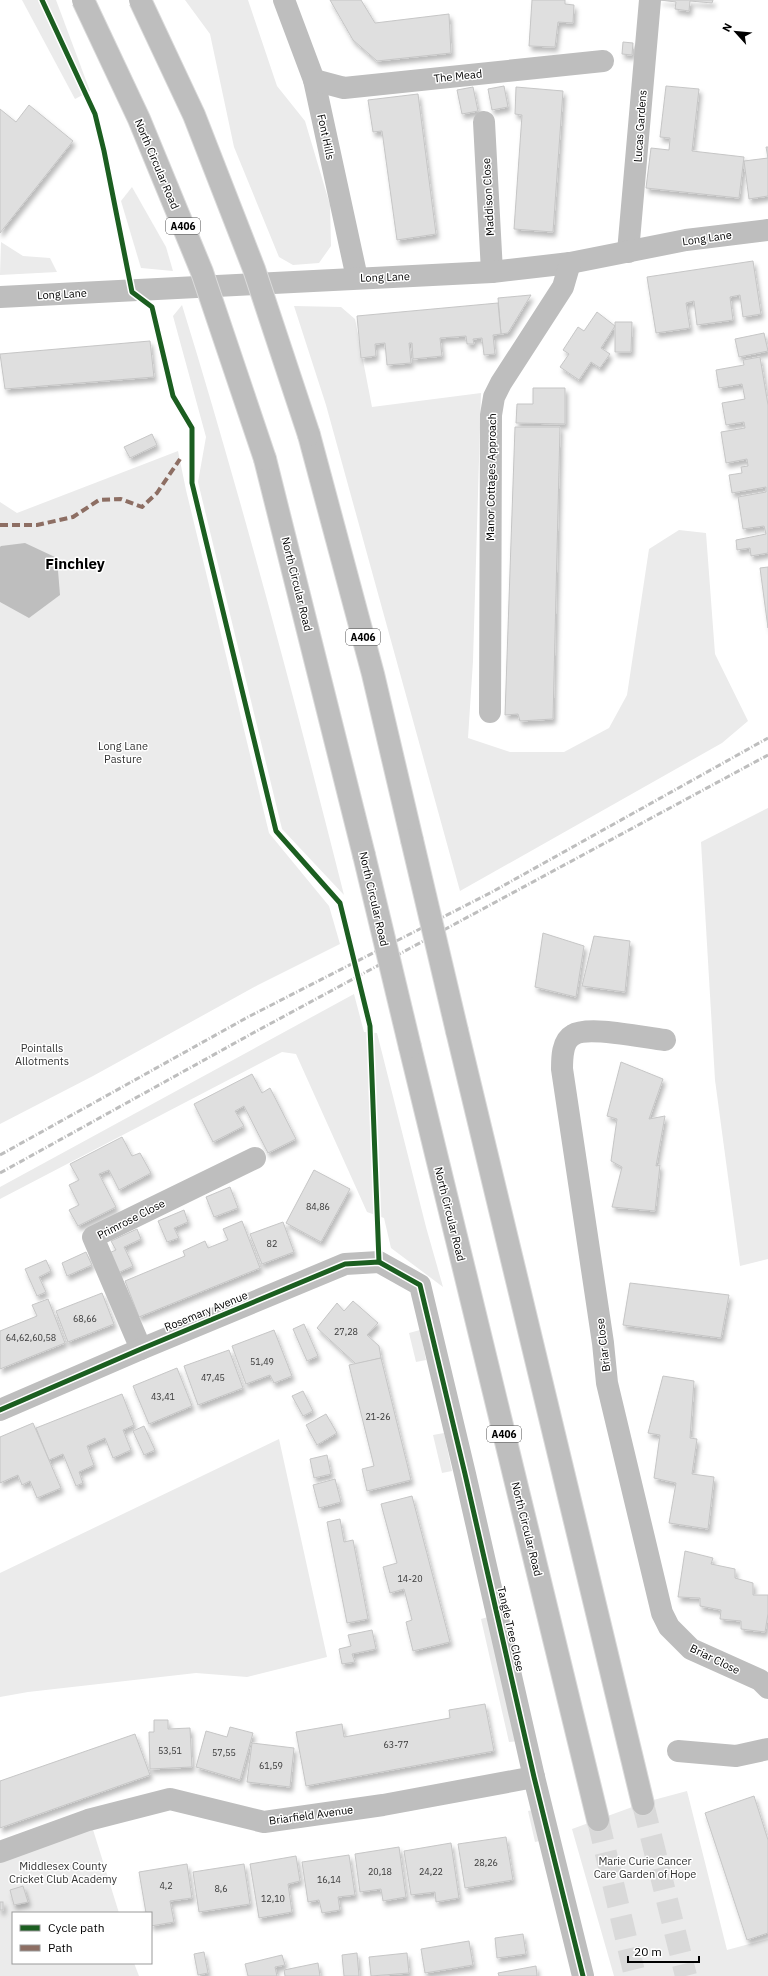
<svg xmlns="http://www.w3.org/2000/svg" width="768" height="1976" viewBox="0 0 768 1976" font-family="'IBM Plex Sans',sans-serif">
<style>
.green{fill:#ebebeb}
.water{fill:#bebebe}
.building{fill:#dfdfdf;stroke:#c6c6c6;filter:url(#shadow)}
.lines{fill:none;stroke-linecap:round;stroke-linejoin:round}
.highway-tunnel{stroke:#d9d9d9;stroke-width:22;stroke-dasharray:22 11;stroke-linecap:butt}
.highway-casing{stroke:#dbdbdb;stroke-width:24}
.minor{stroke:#bebebe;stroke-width:22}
.highway{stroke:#bebebe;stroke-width:22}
.rail{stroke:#bebebe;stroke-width:3;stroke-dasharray:6 2 1 2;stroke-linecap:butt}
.highway-bridge-casing{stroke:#dbdbdb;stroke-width:24;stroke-linecap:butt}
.highway-bridge{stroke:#bebebe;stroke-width:22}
.quiet{stroke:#8d6e63;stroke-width:4;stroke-dasharray:8 4;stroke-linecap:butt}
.cycleway-casing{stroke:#fff;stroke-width:8}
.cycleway{stroke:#1b5e20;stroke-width:5}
.labels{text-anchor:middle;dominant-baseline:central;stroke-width:3;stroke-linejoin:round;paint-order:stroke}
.number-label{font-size:9px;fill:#383838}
.shield{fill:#fff;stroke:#4c4c4c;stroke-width:1}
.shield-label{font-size:10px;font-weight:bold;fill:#000}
.street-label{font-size:11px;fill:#000;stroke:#fff}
.park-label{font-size:11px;fill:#323232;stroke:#fff}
.district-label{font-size:15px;font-weight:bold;fill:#000;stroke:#fff}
</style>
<defs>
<filter id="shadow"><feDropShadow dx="2.5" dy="4.5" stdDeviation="2" flood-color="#0004"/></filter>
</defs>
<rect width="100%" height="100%" fill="#fff"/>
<g class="green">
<polygon points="22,0 56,0 90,91 75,99"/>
<polygon points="185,0 248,0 277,86 305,121 330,205 331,246 319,263 293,265 279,257 234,147 210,34"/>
<polygon points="132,187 166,247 173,271 141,268 121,201"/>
<polygon points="1,242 23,256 50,258 57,272 0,275"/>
<path d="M182,305c60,195 112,392 162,590l-62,-66 -84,-347 8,-45 -33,-121z"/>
<polygon points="294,306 341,307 355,319 372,407 481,393 473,661 468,738 510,752 564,752 609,728 627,695 649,549 679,530 706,533 715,654 748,721 722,743 460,891 326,405"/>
<polygon points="178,451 186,490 269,833 329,906 340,944 258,985 93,1076 0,1124 0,502 17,513"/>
<polygon points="768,808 768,1259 740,1266 715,1080 701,842"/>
<polygon points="354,994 364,1032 377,1033 426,1227 443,1287 391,1248 384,1218 367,1212 296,1054 282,1052 0,1199 0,1187"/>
<polygon points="420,1330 426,1360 416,1362 409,1333"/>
<polygon points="444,1433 452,1471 442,1473 433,1435"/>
<polygon points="279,1439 327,1657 247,1677 196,1673 28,1692 0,1697 0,1573"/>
<polygon points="488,1617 520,1741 509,1742 481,1619"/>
<polygon points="687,1791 727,1950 768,1939 768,1976 614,1976 572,1829 646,1802"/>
<polygon points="542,1808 549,1839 535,1842 528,1811"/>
<polygon points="90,1820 119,1913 13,1913 13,1963 134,1963 139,1976 0,1976 0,1852"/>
</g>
<polygon class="water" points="25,543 57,558 60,595 29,618 0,602 0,547 1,546"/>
<g class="building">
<polygon points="330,0 361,0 375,23 449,14 451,53 377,61 353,40"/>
<polygon points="532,0 565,0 565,4 574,5 573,23 558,22 555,47 529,46"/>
<polygon points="660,0 713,0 712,3 690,1 689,11 675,9 676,2"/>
<polygon points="623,42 633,43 632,55 622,54"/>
<polygon points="504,86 508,107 492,110 488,89"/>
<polygon points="666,86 699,89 692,151 744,157 739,198 646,188 651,148 669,150 670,138 660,137"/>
<polygon points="473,87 478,111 462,114 457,90"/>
<polygon points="516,87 563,91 553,232 514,229 522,115 515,114"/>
<polygon points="418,94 436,234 397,240 382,131 373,132 368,100"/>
<polygon points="29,105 73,141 0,233 0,109 16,122"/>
<polygon points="766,147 768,147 768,196 749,199 744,161 768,158"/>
<polygon points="753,261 761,314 743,317 740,295 730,297 733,320 697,325 694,301 686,303 690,328 656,333 647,277"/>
<polygon points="531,295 508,333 501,334 498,298"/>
<polygon points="498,303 501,334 493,335 495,354 484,355 482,338 473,339 474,344 467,344 466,336 440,338 442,356 413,359 412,343 409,343 411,363 387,365 385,343 375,344 376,356 361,358 357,316"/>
<polygon points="597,312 615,326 601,348 610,354 600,368 591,362 579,380 560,367 569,354 563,350 578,327 584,331"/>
<polygon points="615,322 632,322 631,352 615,352"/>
<polygon points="764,333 768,351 739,357 735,339"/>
<polygon points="150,341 154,377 5,389 0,354"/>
<polygon points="760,357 768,405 768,553 751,556 750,548 737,550 736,540 766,534 764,526 743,529 738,497 766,492 766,487 732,493 729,475 742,473 741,467 748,466 747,459 726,463 721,432 745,428 744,422 726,425 722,403 745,399 742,384 719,388 716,370 744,365 743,360"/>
<polygon points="533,388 565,388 565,424 516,423 517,404 533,404"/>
<polygon points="515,427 560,427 553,719 520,721 518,714 505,715"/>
<polygon points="152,434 157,445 130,458 124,447"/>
<polygon points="768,567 768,628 760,568"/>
<polygon points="543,933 584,946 576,997 535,987"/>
<polygon points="594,936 630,941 625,992 582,986"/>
<polygon points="621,1062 663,1079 649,1119 665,1116 656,1166 660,1165 655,1211 612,1207 622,1167 611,1161 617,1119 607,1116"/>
<polygon points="252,1074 262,1093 270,1088 296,1139 268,1153 244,1106 235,1111 244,1126 213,1142 194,1104"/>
<polygon points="122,1137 132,1156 140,1153 151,1173 119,1190 109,1170 99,1174 116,1207 78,1226 69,1210 79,1205 69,1185 79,1180 70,1164"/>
<polygon points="314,1170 350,1189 321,1242 286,1223"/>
<polygon points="230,1187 238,1208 214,1217 206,1197"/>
<polygon points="184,1210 188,1222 174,1228 179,1238 167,1242 158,1221"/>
<polygon points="242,1221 260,1268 139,1317 125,1281 185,1256 183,1251 205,1241 208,1248 228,1240 223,1229"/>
<polygon points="283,1222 294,1252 262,1264 250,1234"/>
<polygon points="137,1229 141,1239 124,1247 133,1266 118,1273 109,1253 116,1250 111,1241"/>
<polygon points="86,1252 92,1265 67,1276 62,1263"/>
<polygon points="46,1260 51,1271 39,1277 46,1292 37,1296 25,1269"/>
<polygon points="630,1283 729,1295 721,1338 623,1325"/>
<polygon points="102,1293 114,1324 68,1342 56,1311"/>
<polygon points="48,1299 65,1343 0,1369 0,1331 37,1316 32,1305"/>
<polygon points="353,1301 378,1323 367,1335 379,1346 381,1358 356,1364 317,1328 337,1303 344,1311"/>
<polygon points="304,1324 318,1356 307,1361 293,1329"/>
<polygon points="274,1330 292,1376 274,1383 270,1375 246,1384 232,1346"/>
<polygon points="229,1350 243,1388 198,1405 184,1366"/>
<polygon points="381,1358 411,1480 367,1491 362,1469 374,1466 349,1365"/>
<polygon points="177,1368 192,1406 149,1424 133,1386"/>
<polygon points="663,1376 694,1381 690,1438 697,1439 692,1474 714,1477 708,1529 669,1523 676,1483 654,1478 660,1435 648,1433"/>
<polygon points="303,1391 313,1411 303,1416 292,1396"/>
<polygon points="122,1394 134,1425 123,1430 131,1450 113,1458 105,1438 87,1446 94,1465 79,1472 83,1483 76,1486 63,1454 49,1460 36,1428"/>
<polygon points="326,1414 337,1433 317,1445 306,1425"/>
<polygon points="33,1423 61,1488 37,1498 30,1481 22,1485 18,1475 0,1483 0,1437"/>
<polygon points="144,1426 155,1450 144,1455 133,1431"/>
<polygon points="327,1455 331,1474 314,1478 310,1459"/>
<polygon points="335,1479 341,1502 319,1508 313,1485"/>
<polygon points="412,1496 450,1642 413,1651 406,1622 412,1620 404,1589 390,1593 383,1567 397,1563 381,1504"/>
<polygon points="340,1519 344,1542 353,1540 368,1619 347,1623 327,1522"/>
<polygon points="685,1551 713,1558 711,1564 735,1569 735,1578 753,1583 753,1595 768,1595 768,1614 765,1632 741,1629 741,1621 720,1619 721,1610 700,1606 700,1598 678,1597"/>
<polygon points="372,1630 376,1649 352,1654 355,1662 342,1664 339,1649 351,1646 348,1635"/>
<polygon points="485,1704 494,1751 306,1786 296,1732 342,1724 344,1737 450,1718 449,1710"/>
<polygon points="154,1720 168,1720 168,1729 190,1728 192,1767 150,1769 149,1732 154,1732"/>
<polygon points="230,1727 253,1733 240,1780 196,1767 206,1731 227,1737"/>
<polygon points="135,1734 150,1775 0,1828 0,1781"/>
<polygon points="252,1743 294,1748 290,1787 247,1782"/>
<polygon points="754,1796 768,1840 768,1933 747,1940 705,1813"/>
<polygon points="506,1837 513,1880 465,1888 458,1844"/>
<polygon points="451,1843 459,1898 436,1902 435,1892 411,1895 404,1851"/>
<polygon points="399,1847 406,1897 383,1901 381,1889 360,1892 355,1854"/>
<polygon points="349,1855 355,1895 338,1897 340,1910 322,1913 319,1900 308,1902 302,1862"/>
<polygon points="296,1856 300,1881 288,1884 292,1912 259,1918 250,1864"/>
<polygon points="187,1864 192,1898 170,1901 174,1922 151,1926 151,1913 146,1913 139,1872"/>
<polygon points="244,1864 250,1904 199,1912 193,1872"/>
<polygon points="23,1886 28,1902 14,1905 10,1890"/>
<rect x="0" y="1902" width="3" height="8"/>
<polygon points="523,1934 526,1954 497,1958 495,1938"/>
<polygon points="469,1941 473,1965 425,1973 421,1949"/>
<polygon points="204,1952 208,1973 198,1975 194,1954"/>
<polygon points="357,1953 359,1976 344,1976 342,1955"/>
<polygon points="407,1953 409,1973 371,1976 369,1957"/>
<polygon points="282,1955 285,1965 275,1967 277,1976 248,1976 245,1964"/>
<polygon points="318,1963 320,1976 285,1976 284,1970"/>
<polygon points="536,1966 537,1976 499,1976 498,1973"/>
</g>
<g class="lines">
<g class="highway-tunnel">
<polyline points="643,1804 686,1976"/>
<polyline points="598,1820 635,1976"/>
</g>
<g class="highway-casing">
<g id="highway">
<polyline points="309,435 373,674 412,840"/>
<polyline points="265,459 364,855"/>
<polyline points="457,1031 643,1804"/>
<polyline points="410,1047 598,1820"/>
</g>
</g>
<g class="minor">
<polyline points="284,0 314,80 357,278"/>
<polyline points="314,80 344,88 603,61"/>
<polyline points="484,122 492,272"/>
<polyline points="628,252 650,0"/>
<polyline points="0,297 492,272 570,263 686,240 768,230"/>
<polyline points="490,712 491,415 494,397 501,383 563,287 570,263"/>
<path d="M665,1040c-20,-2 -77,-15 -92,-5 -11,6 -11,23 -11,34l41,274 4,40 55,230 7,14 22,22 69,31 8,8"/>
<polyline points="141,1349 93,1237 255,1158"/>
<polyline points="0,1410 141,1349 345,1264 379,1262 420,1285 465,1474 534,1777 583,1976"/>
<polyline points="678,1751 736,1756 768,1749"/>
<polyline points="0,1852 88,1820 170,1799 264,1822 383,1805 534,1777"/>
</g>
<use href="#highway" class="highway"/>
<g class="rail">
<polyline points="0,1155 248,1017 492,892 768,738"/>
<polyline points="0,1173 253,1033 768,755"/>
</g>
<g class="highway-bridge-casing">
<g id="highway-bridge">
<polyline points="83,0 139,119 202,272 265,459"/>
<polyline points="140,0 194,115 254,269 309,435"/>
<polyline points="412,840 457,1031"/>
<polyline points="364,855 410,1047"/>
</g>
</g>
<use href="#highway-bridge" class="highway-bridge"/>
<polyline class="quiet" points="0,525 37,525 73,517 99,500 121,499 142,507 157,493 180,459"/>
<g class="cycleway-casing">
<g id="cycleway">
<polyline points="42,0 95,114 104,151 132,292 152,307 173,396 192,428 192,483 276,831 340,903 370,1026 379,1262"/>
<polyline points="0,1410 141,1349 345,1264 379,1262 420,1285 465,1474 534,1777 583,1976"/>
</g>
</g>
<use href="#cycleway" class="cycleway"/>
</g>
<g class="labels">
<g class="number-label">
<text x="318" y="1206">84,86</text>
<text x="272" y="1243">82</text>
<text x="85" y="1318">68,66</text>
<text x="346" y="1331">27,28</text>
<text x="31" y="1337">64,62,60,58</text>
<text x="262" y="1361">51,49</text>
<text x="213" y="1377">47,45</text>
<text x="163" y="1396">43,41</text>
<text x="378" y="1416">21-26</text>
<text x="410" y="1578">14-20</text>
<text x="396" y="1744">63-77</text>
<text x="170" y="1750">53,51</text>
<text x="224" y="1752">57,55</text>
<text x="271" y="1765">61,59</text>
<text x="486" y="1862">28,26</text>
<text x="380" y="1871">20,18</text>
<text x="431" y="1871">24,22</text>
<text x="329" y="1879">16,14</text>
<text x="166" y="1885">4,2</text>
<text x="221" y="1888">8,6</text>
<text x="273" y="1898">12,10</text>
</g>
<g class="shield">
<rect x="166" y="218" width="34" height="16" rx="3"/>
<rect x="346" y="629" width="34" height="16" rx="3"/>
<rect x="487" y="1426" width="34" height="16" rx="3"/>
</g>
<g class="shield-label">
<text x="183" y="226">A406</text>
<text x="363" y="637">A406</text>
<text x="504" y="1434">A406</text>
</g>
<g class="street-label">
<text transform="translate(458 76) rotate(-6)">The Mead</text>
<text transform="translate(640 126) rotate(-86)">Lucas Gardens</text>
<text transform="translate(326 137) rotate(78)">Font Hills</text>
<text transform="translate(157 164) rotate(67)">North Circular Road</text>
<text transform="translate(488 197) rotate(-93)">Maddison Close</text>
<text transform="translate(707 238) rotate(-8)">Long Lane</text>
<text transform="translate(385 277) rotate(-2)">Long Lane</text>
<text transform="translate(62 294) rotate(-3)">Long Lane</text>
<text transform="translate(491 477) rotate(-89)">Manor Cottages Approach</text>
<text transform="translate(297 584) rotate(76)">North Circular Road</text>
<text transform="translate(374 899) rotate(77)">North Circular Road</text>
<text transform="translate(450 1214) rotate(76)">North Circular Road</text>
<text transform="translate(131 1219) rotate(-27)">Primrose Close</text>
<text transform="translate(206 1311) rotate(-22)">Rosemary Avenue</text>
<text transform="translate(603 1345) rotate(-97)">Briar Close</text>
<text transform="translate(527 1529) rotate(76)">North Circular Road</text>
<text transform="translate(511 1629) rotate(77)">Tangle Tree Close</text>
<text transform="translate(715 1659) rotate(26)">Briar Close</text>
<text transform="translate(311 1815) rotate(-8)">Briarfield Avenue</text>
</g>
<g class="park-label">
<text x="123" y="746">Long Lane<tspan x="123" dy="13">Pasture</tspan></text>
<text x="42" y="1048">Pointalls<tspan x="42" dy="13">Allotments</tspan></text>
<text x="645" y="1861">Marie Curie Cancer<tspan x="645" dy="13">Care Garden of Hope</tspan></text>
<text x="63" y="1866">Middlesex County<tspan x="63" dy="13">Cricket Club Academy</tspan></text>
</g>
<g class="district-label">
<text x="75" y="563">Finchley</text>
</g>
</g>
<rect x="12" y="1912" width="140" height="52" fill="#ffffff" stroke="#999999"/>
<rect x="20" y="1925" width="20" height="6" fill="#1b5e20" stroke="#999999"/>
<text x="48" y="1932" font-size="12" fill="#000000">Cycle path</text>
<rect x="20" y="1945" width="20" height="6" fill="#8d6e63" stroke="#999999"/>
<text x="48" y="1952" font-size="12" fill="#000000">Path</text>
<g transform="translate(736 32) rotate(297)" stroke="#ffffff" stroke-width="3" paint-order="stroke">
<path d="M0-3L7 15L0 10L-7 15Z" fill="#000000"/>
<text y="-6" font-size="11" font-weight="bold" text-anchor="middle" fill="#000000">N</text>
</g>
<path d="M628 1956v6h71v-6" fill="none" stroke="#000000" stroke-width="2"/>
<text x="634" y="1956" font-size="12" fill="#000000" stroke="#ffffff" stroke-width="3" paint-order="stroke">20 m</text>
</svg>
